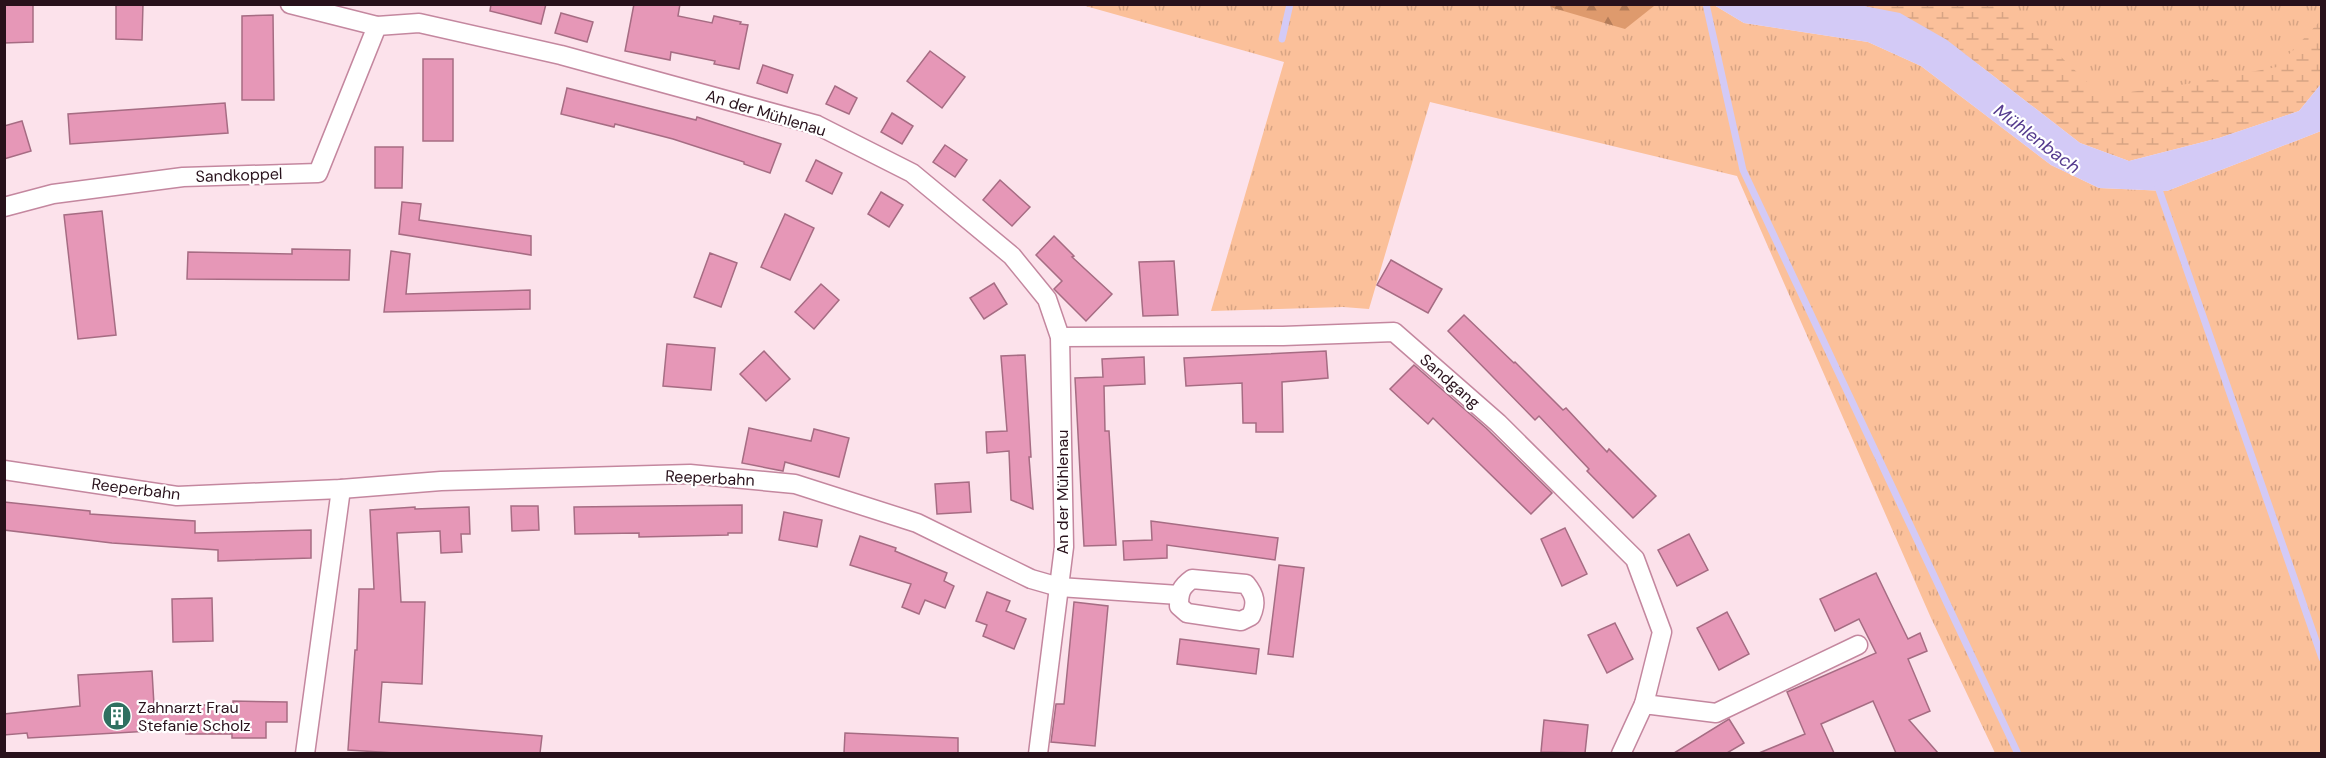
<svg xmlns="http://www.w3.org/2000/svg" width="2326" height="758" viewBox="0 0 2326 758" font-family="'DM Sans',sans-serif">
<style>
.grass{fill:url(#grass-tufts)}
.forest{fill:url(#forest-firs)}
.wetland{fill:url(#wetland-marsh)}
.water{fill:#d3caf6}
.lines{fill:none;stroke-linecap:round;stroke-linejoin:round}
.stream{stroke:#d3caf6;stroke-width:7}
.building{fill:#e697b7;stroke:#a66c83;stroke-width:1.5}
.street-casing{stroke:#c4879f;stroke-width:21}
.street{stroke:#fff;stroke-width:18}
.labels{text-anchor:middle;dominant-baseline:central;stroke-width:4.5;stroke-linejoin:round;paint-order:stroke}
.street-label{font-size:16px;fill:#28111b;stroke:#fff}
.poi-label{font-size:16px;fill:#28111b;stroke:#fff;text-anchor:start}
.water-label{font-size:18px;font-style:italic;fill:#563c8f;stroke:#fff}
</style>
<defs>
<pattern id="grass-tufts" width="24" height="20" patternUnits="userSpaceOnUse" patternTransform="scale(1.5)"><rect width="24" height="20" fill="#fbc09a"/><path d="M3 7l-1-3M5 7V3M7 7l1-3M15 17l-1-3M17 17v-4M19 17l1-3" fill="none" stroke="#d7a484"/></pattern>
<pattern id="forest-firs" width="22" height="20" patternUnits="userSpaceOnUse" patternTransform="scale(1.5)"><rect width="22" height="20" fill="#de9a6d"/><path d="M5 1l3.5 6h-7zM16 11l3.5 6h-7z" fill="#b47c59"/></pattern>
<pattern id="wetland-marsh" width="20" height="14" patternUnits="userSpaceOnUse" patternTransform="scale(1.5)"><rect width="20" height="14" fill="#fbc09a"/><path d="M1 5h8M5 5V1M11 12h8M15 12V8" fill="none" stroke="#d7a484"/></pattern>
</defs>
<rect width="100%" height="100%" fill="#fce2eb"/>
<g class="grass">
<polygon points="1082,5 1714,5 1744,23 1868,42 1921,66 2051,165 2099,188 2167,191 2321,131 2321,753 1995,753 1931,618 1737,176 1430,102 1369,309 1343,307 1211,311 1284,62"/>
<polygon points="1859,5 2321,5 2321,84 2129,161 1900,14"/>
</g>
<polygon class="forest" points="1653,5 1654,6 1625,29 1553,8 1549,5"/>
<polygon class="wetland" points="1859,5 1990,5 2021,19 2102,96 2187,84 2277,67 2321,20 2321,84 2299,111 2219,138 2129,161 2080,143 1947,40 1900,14"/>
<polygon class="water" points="1859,5 1900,13 1947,40 2080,143 2129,161 2219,138 2299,111 2321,84 2321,131 2167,191 2099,188 2051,165 1921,66 1868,42 1744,23 1714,5"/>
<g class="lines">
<g class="stream">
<polyline points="1706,4 1743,170 2018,754"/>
<polyline points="1282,39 1290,4"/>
<polyline points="2157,184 2322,658"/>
</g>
</g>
<g class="building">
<polygon points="4,4 33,4 33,42 4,43"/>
<polygon points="116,4 143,4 142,40 116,39"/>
<polygon points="491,4 546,4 541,24 490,11"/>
<polygon points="634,4 680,4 678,16 712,23 714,16 741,22 740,24 748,25 739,69 714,64 715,61 671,52 670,60 625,51"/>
<polygon points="561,13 593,22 587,42 555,33"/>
<polygon points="273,15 274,100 242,100 242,16"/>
<polygon points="930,51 965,77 942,108 907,81"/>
<rect x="423" y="59" width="30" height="82"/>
<polygon points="763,65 793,75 787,93 757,83"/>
<polygon points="835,86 857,98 849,114 826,104"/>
<polygon points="567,88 696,120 697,117 781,144 770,173 744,164 744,162 673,139 615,124 614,127 561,114"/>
<polygon points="225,103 228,133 70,144 68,114"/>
<polygon points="892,113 913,126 902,144 881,132"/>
<polygon points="22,121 31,151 4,159 4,126"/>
<polygon points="945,145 967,160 955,177 933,162"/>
<polygon points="375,147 403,147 402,188 375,188"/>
<polygon points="816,160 842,173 832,194 806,181"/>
<polygon points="1000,180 1030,207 1012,226 983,200"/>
<polygon points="881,192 903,205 889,227 868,214"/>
<polygon points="402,202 421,204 419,220 531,236 531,255 399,234"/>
<polygon points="102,211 116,335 78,339 64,215"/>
<polygon points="785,214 814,228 790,280 761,267"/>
<polygon points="1054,236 1074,256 1072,257 1112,294 1086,321 1054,289 1062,281 1036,255"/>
<polygon points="292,249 350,250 349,280 187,279 188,252 292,254"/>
<polygon points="391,251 410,254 406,294 530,290 530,309 384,312"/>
<polygon points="710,253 737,263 721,307 694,297"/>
<polygon points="1391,260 1442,289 1428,313 1377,285"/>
<polygon points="1174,261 1178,315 1143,316 1139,262"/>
<polygon points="994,283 1007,304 984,319 970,298"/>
<polygon points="821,284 839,300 814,329 795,312"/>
<polygon points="1464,315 1514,363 1515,362 1563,410 1566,408 1607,452 1609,449 1656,496 1633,518 1587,471 1589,469 1539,416 1535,420 1448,331"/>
<polygon points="667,344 715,348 711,390 663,386"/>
<polygon points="764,351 790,379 766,401 740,374"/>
<polygon points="1326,351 1328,378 1282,382 1283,432 1256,432 1256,423 1243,423 1242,383 1186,386 1184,358"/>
<polygon points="1025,355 1031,457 1029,457 1033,509 1011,500 1009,451 987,453 986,432 1007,431 1001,356"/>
<polygon points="1144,357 1145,384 1104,386 1105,431 1109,431 1116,545 1084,546 1075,378 1103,377 1102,359"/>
<polygon points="1414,365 1486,428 1552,493 1531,514 1433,418 1428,424 1390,389"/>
<polygon points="749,428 811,441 814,429 849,438 839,477 785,462 783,471 742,463"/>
<polygon points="969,482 971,512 937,514 935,484"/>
<polygon points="4,502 90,511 90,514 195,521 195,533 311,530 311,558 218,561 218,550 112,543 4,530"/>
<polygon points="742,505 742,533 728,533 728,535 639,537 639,533 575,534 574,507"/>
<polygon points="511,506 538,506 539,530 512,531"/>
<polygon points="415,507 415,509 469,507 470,534 461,534 462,552 441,553 440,531 397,533 401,602 425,602 422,684 382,682 379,722 542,736 540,753 395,753 348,750 355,650 357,650 359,589 374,589 370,510"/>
<polygon points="784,512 822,520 817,547 779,540"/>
<polygon points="1151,521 1278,538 1275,560 1167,545 1167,558 1124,560 1123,541 1152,540"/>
<polygon points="1565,528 1587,574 1562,586 1541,539"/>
<polygon points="1689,534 1708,570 1677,586 1658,550"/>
<polygon points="860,536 896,548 895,551 947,573 944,581 954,586 945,608 925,600 919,614 902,607 911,584 850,565"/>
<polygon points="1279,565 1304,568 1293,657 1268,654"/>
<polygon points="1876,573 1908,639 1920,633 1927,651 1908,659 1930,711 1909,720 1938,753 1896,753 1873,701 1821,724 1834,753 1759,753 1805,734 1787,692 1876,653 1859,619 1835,631 1820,599"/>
<polygon points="987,592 1010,601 1006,611 1026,619 1014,649 983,636 987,625 976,621"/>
<polygon points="212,598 213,641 173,642 172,599"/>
<polygon points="1074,602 1108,606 1095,746 1051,742 1056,704 1064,704"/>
<polygon points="1727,612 1749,654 1719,670 1697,628"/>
<polygon points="1615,623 1633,659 1607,673 1588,635"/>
<polygon points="1180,639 1259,649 1256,674 1177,664"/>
<polygon points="152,671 154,705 233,705 233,701 287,702 287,722 266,722 266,738 232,738 232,734 186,734 186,729 28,738 27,733 4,735 4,714 80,706 78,675"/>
<polygon points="1729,719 1744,743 1727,753 1674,753"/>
<polygon points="1544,720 1588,725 1585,753 1541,752"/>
<polygon points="845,733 958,738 958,753 844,753"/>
</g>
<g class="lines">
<g class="street-casing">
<g id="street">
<polyline points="290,4 377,26 419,23 561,55 817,125 912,173 1012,256 1047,299 1060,337 1064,547 1038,754"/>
<polyline points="4,207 53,194 183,177 318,173 377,26"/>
<polyline points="1060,337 1283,336 1394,332 1498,423 1635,559 1662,632 1644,704"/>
<polyline points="4,470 177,496 341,489 441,481 690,474 795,484 917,523 1031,579 1059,587 1179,595"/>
<path d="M1192,579l54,5c9,11 11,19 5,32l-10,5 -54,-8 -8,-7c0,-14 2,-19 13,-27z"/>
<polyline points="305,754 341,489"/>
<polyline points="1621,754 1644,704 1716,713 1858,645"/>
</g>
</g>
<use href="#street" class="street"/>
</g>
<defs>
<g id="building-disc" transform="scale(1.5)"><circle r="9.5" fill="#2f7060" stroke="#fff"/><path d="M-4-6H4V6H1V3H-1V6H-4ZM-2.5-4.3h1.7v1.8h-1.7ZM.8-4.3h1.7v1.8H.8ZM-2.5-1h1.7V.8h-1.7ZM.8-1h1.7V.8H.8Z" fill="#fff"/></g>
</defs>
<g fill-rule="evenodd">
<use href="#building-disc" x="117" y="716"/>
</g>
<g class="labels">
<g class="street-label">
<text transform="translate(766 113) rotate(17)">An der Mühlenau</text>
<text transform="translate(239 175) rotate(-2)">Sandkoppel</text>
<text transform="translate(1450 381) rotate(41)">Sandgang</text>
<text transform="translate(710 478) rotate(3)">Reeperbahn</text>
<text transform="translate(136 489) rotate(7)">Reeperbahn</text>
<text transform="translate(1062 492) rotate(-90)">An der Mühlenau</text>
</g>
<g class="poi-label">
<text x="138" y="707">Zahnarzt Frau<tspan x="138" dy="18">Stefanie Scholz</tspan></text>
</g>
<g class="water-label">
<text transform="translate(2037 139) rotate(37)">Mühlenbach</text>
</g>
</g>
<rect width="2326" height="758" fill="none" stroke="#28111b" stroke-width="12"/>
</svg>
